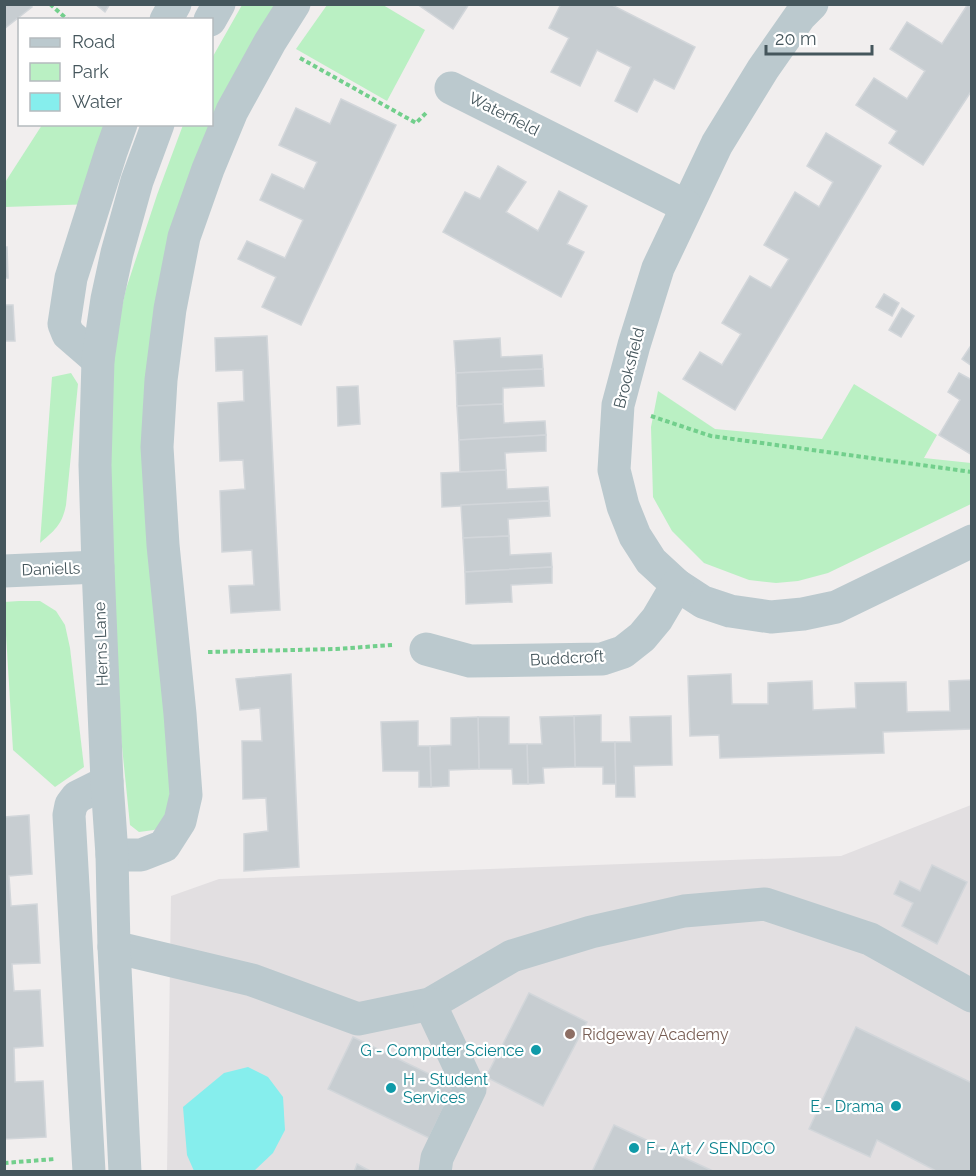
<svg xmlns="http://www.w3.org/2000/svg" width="976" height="1176" viewBox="0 0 976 1176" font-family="Raleway,sans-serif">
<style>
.education{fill:#e2dfe1}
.green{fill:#baf0c3}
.water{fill:#86eeed}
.building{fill:#c7cdd1;stroke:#d2d6da;stroke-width:1.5}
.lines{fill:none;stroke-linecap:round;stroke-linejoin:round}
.path{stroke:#72cf8c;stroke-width:4;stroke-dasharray:4.5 3;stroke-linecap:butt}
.minor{stroke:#bbc9ce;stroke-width:33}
.education-dot{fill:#8d6e63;stroke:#fff;stroke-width:2}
.culture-dot{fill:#0f9aa8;stroke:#fff;stroke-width:2}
.labels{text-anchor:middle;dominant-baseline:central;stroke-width:4.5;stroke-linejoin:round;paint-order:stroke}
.street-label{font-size:16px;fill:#45565c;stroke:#fff}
.education-label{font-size:16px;fill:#785e54;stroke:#fff;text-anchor:start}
.culture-label{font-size:16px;fill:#0d838f;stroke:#fff;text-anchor:end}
</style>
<rect width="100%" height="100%" fill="#f1eeee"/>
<polygon class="education" points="971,805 971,1171 167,1172 171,896 219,879 841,856"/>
<g class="green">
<polygon points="242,5 281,5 163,274 172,783 164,824 154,830 139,832 130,825 120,727 107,432 110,359 126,289 157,195 183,125 212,124 212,58"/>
<polygon points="327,5 383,5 425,30 387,101 296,49"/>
<polygon points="42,125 121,125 94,204 5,207 4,184"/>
<path d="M71,373l7,11 -12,121c-4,20 -11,25 -26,38l12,-166z"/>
<polygon points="854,384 937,435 924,458 971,463 971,504 828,573 798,581 776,583 749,580 704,563 672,531 653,497 651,427 658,391 715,429 822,439"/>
<polygon points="19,601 40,601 56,611 65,625 70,648 84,767 55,787 13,750 4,602"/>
</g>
<polygon class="water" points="248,1067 268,1077 283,1097 285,1130 273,1153 254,1171 194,1171 187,1155 183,1107 224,1073"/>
<g class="building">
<polygon points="4,4 29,4 32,7 4,29"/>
<polygon points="95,4 110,4 105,12"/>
<polygon points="417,4 469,4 453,29"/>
<polygon points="561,4 610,4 695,47 674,89 654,79 637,112 615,101 631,67 597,50 580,86 551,72 569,38 549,28"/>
<polygon points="968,4 972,4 972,90 923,165 889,143 897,131 856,105 874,78 907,99 925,71 890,49 907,22 942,44"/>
<polygon points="341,99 396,125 301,325 262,307 276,277 238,259 247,241 285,258 303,220 260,200 272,174 304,189 317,162 279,145 296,108 330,124"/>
<polygon points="826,133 881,166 735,410 683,379 700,352 722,365 741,334 722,323 750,276 771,288 789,259 764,245 795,192 819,207 833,182 807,166"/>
<polygon points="498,166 526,182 506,212 538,231 559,191 587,206 567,244 584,252 561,297 443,232 465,192 480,199"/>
<polygon points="4,247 7,247 8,278 4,278"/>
<polygon points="884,294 899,303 892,316 876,307"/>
<polygon points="4,305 13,305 15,341 4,341"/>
<polygon points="902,308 914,316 901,337 889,330"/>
<polygon points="267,336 280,610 231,613 229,586 254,585 252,550 222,552 220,491 245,489 243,460 220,461 218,403 244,401 243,370 216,371 215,338"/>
<polygon points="500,338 501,357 542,355 543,369 456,373 454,341"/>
<polygon points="972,344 972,366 962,359"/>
<polygon points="543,369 544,386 503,388 503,404 457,406 456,373"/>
<polygon points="959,373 972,380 972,455 939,435 960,400 948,392"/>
<polygon points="358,386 360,424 338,426 337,387"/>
<polygon points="503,404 504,423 545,421 546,435 459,440 457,406"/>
<polygon points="546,435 546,451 505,453 506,470 460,472 459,440"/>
<polygon points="506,470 507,489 548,487 549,501 442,507 441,473"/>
<polygon points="549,501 550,516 508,519 509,536 463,538 461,505"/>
<polygon points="509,536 510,555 551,553 552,567 465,572 463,538"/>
<polygon points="552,567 552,583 511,585 512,602 466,604 465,572"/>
<polygon points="291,674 299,867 244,871 244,834 268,831 266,798 243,799 242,741 262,741 260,708 240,710 236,679"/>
<polygon points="731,674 732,704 768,704 768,683 812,681 813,710 856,708 855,683 906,682 907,712 950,711 949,681 972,680 972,729 883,732 884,753 720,758 719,735 690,736 688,676"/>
<polygon points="601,715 601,742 615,742 616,784 603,784 603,767 575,767 574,716"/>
<polygon points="574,716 575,767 543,768 544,783 528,784 527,744 542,744 540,717"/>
<polygon points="671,716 672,765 634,766 635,797 616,797 615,742 631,742 630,717"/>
<polygon points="478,717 509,717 509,744 527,744 528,784 513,784 512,769 479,769"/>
<polygon points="478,717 479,769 449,770 449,786 431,787 430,746 451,745 451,718"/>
<polygon points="418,721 418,746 430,746 431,787 419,787 419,771 383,771 381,722"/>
<polygon points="29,815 32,874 9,876 11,906 37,904 40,963 12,964 14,991 40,990 43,1046 14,1048 15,1082 43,1081 46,1137 4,1139 4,817"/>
<polygon points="932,865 967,882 937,944 902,926 913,903 894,894 900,881 920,891"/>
<polygon points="529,993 587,1022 543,1106 486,1077"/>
<polygon points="856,1027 972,1083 972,1172 938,1172 877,1140 870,1157 809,1129"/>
<polygon points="353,1037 454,1086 429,1138 328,1089"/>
<polygon points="614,1125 715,1172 592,1172"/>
<polygon points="357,1164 372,1172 354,1172"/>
</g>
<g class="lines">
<g class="path">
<polyline points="50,4 68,20"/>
<polyline points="300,58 416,123 427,112"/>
<polyline points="651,416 711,436 972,472"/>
<polyline points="208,652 336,649 392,645"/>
<polyline points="4,1163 55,1159"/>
</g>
<g class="minor">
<polyline points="812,4 800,16 763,69 717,144 658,268 634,345 618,405 614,470 623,506 635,536 651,561 677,585 703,602 730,611 771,617 803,614 836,607 972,541"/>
<polyline points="166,20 175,4"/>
<polyline points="210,20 219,4"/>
<polyline points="451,88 686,206"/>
<polyline points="98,360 68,334 64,324 71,278 111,152 121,124"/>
<polyline points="4,571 98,567"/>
<polyline points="426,649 470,661 602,659 623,652 642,637 657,619 677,585"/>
<polyline points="112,855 141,855 164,846 180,821 186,795 180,714 163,545 157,447 161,380 170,309 184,237 208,169 232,111 270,42 294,4"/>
<polyline points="114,947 252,980 358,1019 430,1004 512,956 591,932 684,911 765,904 870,939 972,996"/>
<polyline points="430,1004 470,1089 437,1158 435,1172"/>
<polyline points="89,1172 69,815 71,805 77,797 107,782"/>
<polyline points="125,1172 114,947 112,855 107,782 98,567 95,465 98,360 107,299 117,253 137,181 158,124"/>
</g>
</g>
<circle class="education-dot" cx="570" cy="1034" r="6"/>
<g class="culture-dot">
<circle cx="536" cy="1050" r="6"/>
<circle cx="391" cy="1088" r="6"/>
<circle cx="896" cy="1106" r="6"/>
<circle cx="634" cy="1148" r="6"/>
</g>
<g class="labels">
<g class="street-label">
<text transform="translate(504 114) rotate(27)">Waterfield</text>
<text transform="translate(629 368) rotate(-76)">Brooksfield</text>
<text transform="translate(51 569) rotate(-2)">Daniells</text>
<text transform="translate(101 644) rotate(-92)">Herns Lane</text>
<text transform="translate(567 658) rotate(-3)">Buddcroft</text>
</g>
<g class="education-label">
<text x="582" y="1034">Ridgeway Academy</text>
</g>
<g class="culture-label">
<text x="524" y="1050">G - Computer Science</text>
<text x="403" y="1079" text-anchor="start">H - Student<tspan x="403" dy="18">Services</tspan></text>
<text x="884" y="1106">E - Drama</text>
<text x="646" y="1148" text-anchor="start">F - Art / SENDCO</text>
</g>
</g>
<rect width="976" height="1176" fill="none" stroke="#45565c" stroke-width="12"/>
<rect x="18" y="18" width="195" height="108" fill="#ffffff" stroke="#b5bbbe" stroke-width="1.5"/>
<rect x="30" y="38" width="30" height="9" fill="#bbc9ce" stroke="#b5bbbe" stroke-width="1.5"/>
<text x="72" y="48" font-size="18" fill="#45565c">Road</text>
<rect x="30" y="63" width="30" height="18" fill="#baf0c3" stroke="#b5bbbe" stroke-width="1.5"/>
<text x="72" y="78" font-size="18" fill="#45565c">Park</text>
<rect x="30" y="93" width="30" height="18" fill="#86eeed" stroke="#b5bbbe" stroke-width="1.5"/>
<text x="72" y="108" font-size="18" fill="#45565c">Water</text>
<path d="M766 45v9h106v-9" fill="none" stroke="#45565c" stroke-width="3"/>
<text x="775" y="45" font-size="18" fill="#45565c" stroke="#ffffff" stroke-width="4.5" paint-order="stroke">20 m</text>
</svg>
